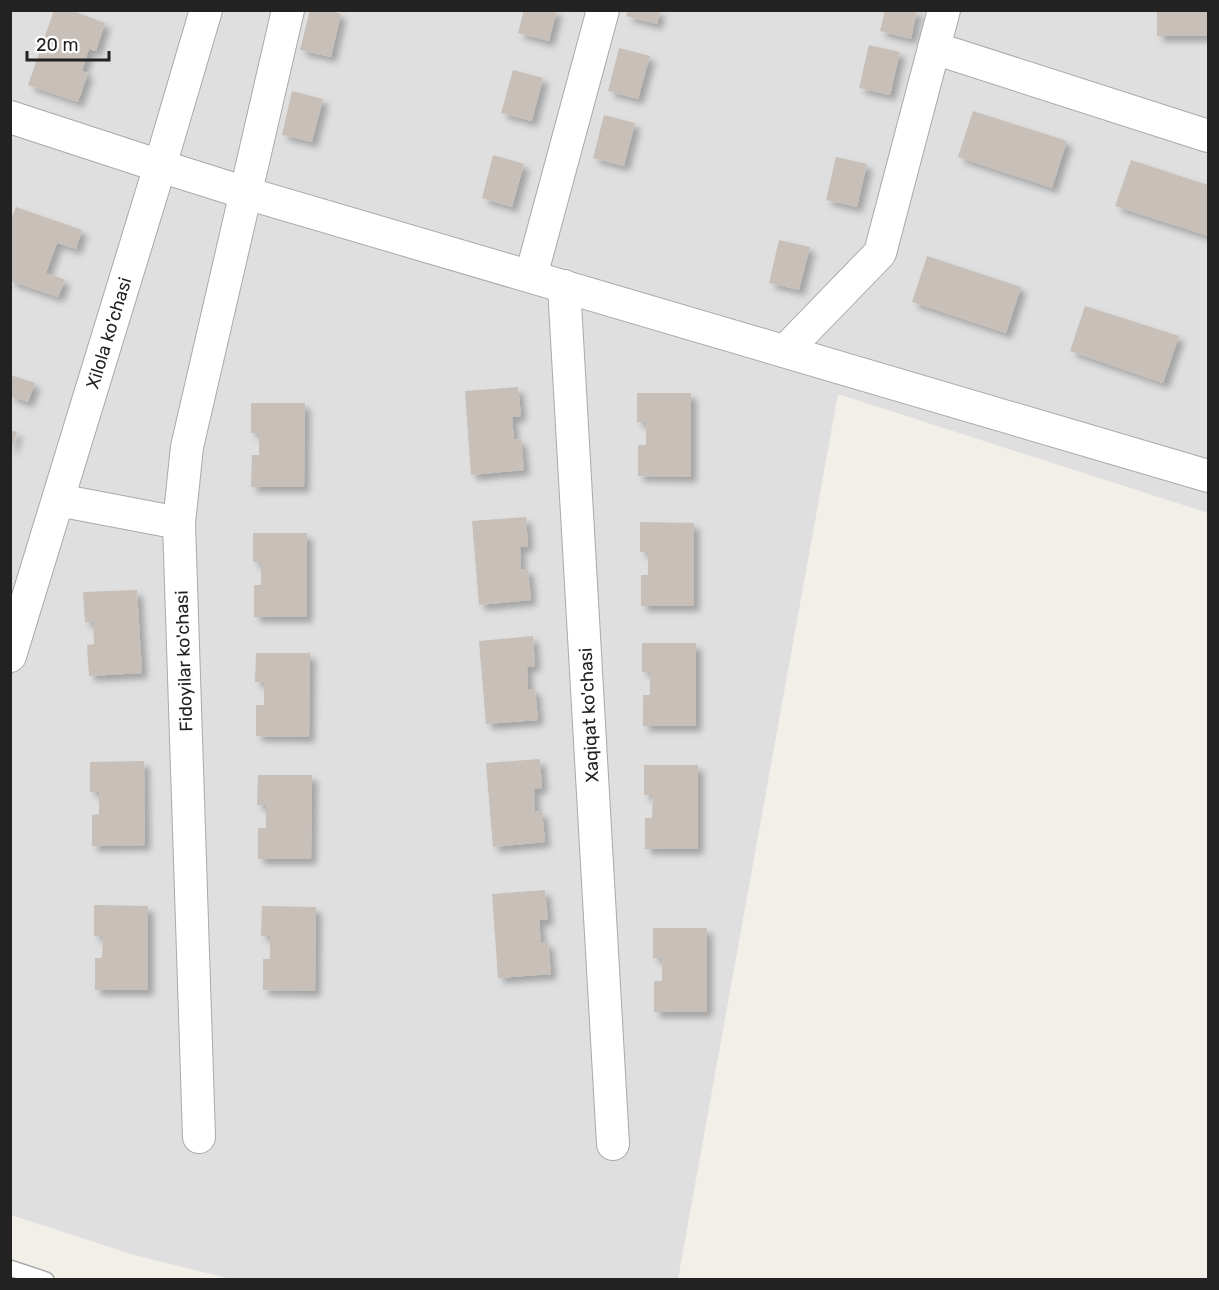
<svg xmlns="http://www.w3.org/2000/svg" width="1219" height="1290" viewBox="0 0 1219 1290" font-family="Rubik,sans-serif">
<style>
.residential{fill:#e0dfdf}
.building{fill:#c7bfb8;filter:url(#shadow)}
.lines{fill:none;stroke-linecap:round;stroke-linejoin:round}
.lane-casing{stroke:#a9a9a9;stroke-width:18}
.street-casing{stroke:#a9a9a9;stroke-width:34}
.lane{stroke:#fff;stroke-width:15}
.street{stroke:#fff;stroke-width:32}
.labels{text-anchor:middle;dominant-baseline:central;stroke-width:6;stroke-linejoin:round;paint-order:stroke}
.street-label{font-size:18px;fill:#222;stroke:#fff}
</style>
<defs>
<filter id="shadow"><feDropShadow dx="5.5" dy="5.5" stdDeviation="3" flood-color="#0004"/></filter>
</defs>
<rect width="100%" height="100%" fill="#f2efe9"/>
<polygon class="residential" points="11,11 1208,11 1208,513 838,394 678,1279 231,1279 134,1255 11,1215"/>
<g class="building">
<polygon points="54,10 70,10 105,23 96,51 89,49 82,71 88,73 78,102 28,85"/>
<polygon points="310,10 328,10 341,14 331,57 300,50"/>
<polygon points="524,10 557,10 549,41 518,33"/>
<polygon points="628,10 660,10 657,24 626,16"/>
<polygon points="885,10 917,10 911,39 880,31"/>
<rect x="1157" y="10" width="51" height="26"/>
<polygon points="869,45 900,52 890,95 859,88"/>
<polygon points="619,48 650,56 638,99 608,91"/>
<polygon points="513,70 543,78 532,121 501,113"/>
<polygon points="292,91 323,99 312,142 282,135"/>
<polygon points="973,111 1067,141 1052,188 958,157"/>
<polygon points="604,115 635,123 624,166 593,158"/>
<polygon points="493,155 524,164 512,207 482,198"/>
<polygon points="836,157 867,164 857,207 826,200"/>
<polygon points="1131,160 1208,185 1208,236 1115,206"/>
<polygon points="16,207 82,230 76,249 57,243 46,273 65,280 58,297 10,281 10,221"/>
<polygon points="779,240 810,247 799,290 769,283"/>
<polygon points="927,256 1021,287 1006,333 912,302"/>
<polygon points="1085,306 1179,336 1163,383 1070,351"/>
<polygon points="10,375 35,383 28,402 10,396"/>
<polygon points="518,387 521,416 512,417 514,440 521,439 524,470 471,475 465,391"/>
<polygon points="637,393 691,393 691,477 638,476 638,445 646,445 646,422 637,422"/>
<polygon points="251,403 305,403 304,487 251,487 252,455 259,455 259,433 251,433"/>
<polygon points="10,430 17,432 11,450 10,450"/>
<polygon points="526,517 528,546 520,547 521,569 528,569 531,600 479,605 472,521"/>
<polygon points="640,522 694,523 694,606 641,606 641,575 648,575 648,552 640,552"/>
<polygon points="253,533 307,533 307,617 254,617 254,585 261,585 261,562 253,562"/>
<polygon points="137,590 142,673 89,676 87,645 94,644 93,622 85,622 83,592"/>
<polygon points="533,636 535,666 527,667 528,689 535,689 538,720 486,724 479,641"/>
<polygon points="642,643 696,643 696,726 643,726 643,695 650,695 650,672 642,672"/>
<polygon points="256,653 310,653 309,737 256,736 256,705 264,705 264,682 255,682"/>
<polygon points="540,759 542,788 534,789 535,812 542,811 545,842 493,847 486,763"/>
<polygon points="144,761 145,845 92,846 92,815 99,814 99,792 90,792 90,762"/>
<polygon points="644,765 698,765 698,849 645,849 645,818 652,818 653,795 644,795"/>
<polygon points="258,775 312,775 311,859 258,859 258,828 266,828 266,805 257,805"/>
<polygon points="545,890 548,920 539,920 541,943 548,942 551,974 498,978 492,894"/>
<polygon points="94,905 148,906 148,990 95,990 95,958 102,958 103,936 94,936"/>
<polygon points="262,906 316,907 315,991 263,990 263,959 270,959 270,936 261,936"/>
<polygon points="653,928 707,928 707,1012 654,1012 654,981 662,981 662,958 653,958"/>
</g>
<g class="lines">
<g class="lane-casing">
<polyline id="lane" points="10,1268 46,1280"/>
</g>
<g class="street-casing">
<g id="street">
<polyline points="934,48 1208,136"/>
<polyline points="10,117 160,166 246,193 1208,476"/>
<polyline points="531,276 603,10"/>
<polyline points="564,286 613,1144"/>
<polyline points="785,351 880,253 944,10"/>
<polyline points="58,500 179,523"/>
<polyline points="10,656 160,166 206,10"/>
<polyline points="199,1137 179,523 187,447 288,10"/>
</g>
</g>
<use href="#lane" class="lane"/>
<use href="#street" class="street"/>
</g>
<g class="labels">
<g class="street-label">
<text transform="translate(109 333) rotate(-73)">Xilola ko'chasi</text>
<text transform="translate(184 661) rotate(-92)">Fidoyilar ko'chasi</text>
<text transform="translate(589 715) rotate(-93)">Xaqiqat ko'chasi</text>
</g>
</g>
<rect width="1219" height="1290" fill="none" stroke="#222222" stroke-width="24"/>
<path d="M27 51v9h82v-9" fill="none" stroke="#222222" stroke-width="3"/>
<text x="36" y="51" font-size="18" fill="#222222" stroke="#ffffff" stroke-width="4.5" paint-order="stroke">20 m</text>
</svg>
